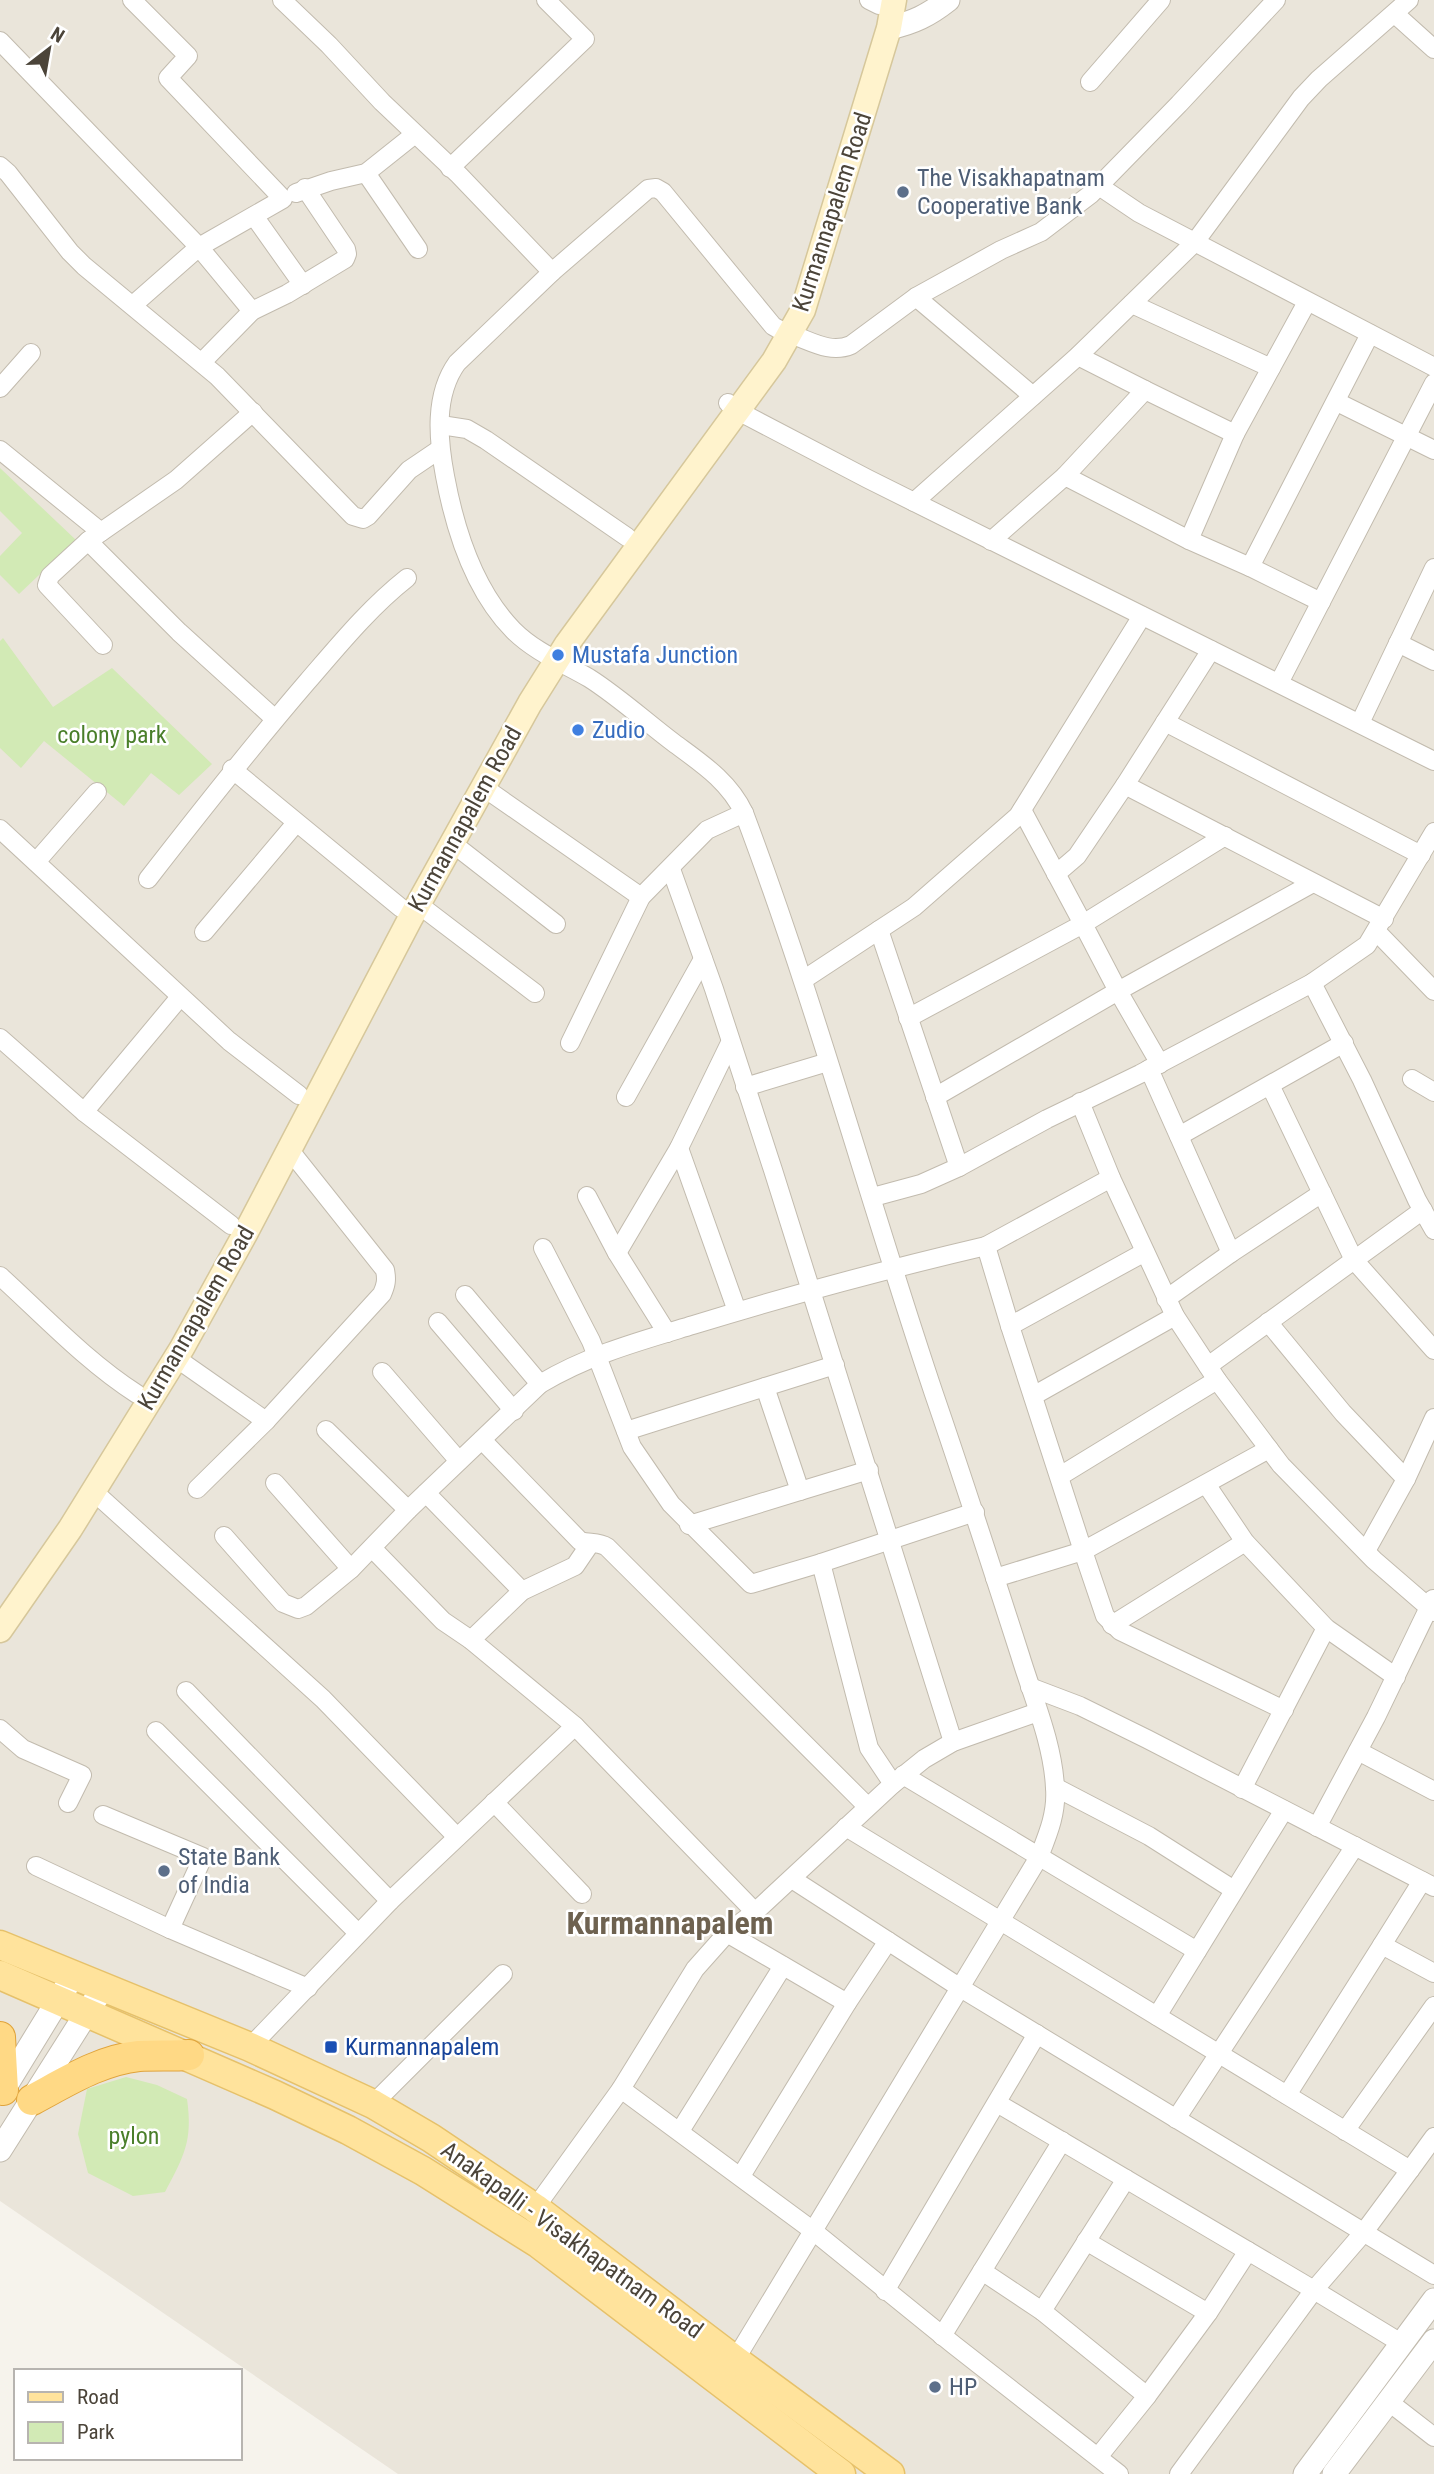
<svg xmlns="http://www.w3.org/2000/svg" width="1434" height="2474" viewBox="0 0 1434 2474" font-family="'Roboto Condensed',sans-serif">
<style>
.residential{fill:#eae5da}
.green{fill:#d2eab5}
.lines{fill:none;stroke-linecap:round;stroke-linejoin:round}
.minor-casing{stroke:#c2bbae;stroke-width:20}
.tertiary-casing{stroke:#c2bbae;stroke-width:25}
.secondary-casing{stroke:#d6c79b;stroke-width:27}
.primary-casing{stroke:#e6c16a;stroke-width:31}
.trunk-casing{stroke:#e0a43c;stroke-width:32}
.minor{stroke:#fff;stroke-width:18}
.tertiary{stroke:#fff;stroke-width:23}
.secondary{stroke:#fff3cd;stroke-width:24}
.primary{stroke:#ffe39c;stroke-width:28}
.trunk{stroke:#ffd985;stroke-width:30}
.service-dot{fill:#5c6f8a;stroke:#fff;stroke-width:2.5}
.shop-dot{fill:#3f7fe0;stroke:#fff;stroke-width:2.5}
.transit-dot{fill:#1a4fb4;stroke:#fff;stroke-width:2.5}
.labels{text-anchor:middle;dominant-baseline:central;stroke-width:5;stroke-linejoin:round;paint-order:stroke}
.service-label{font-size:24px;fill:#4e5e75;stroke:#fff;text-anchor:start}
.street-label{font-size:24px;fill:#4b4439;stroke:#fff}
.shop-label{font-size:24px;fill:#366cbe;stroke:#fff;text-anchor:start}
.park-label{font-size:24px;fill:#4a7f2a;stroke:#fff}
.transit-label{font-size:24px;fill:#164399;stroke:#fff;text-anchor:start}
.district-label{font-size:32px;font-weight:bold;fill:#6e6250;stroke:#fff}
</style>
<rect width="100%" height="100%" fill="#f6f3ec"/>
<polygon class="residential" points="0,0 1434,0 1434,2474 398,2474 0,2201"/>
<g class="green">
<polygon points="0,468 76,540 19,594 0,575 0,556 22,533 0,511"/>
<polygon points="3,638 53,707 112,668 212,764 179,795 151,773 124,806 44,741 21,768 0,748 0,641"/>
<path d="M126,2077l31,8 30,14c6,42 -3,57 -22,93l-32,4 -45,-23 -10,-39 9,-45z"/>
</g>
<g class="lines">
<g class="minor-casing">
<g id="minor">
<polyline points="282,0 329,45 382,102 459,175 552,272"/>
<polyline points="869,0 879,5"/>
<polyline points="1395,14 1434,49"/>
<polyline points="0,41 199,247 283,199 168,78 188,56 132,0"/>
<polyline points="1090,82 1161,0"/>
<polyline points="0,166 8,173 70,252 84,266 217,376 353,516 363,519 368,516 409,470 440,449"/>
<polyline points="450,168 585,39 546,0"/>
<polyline points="366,173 418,249"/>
<polyline points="1099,186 1139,213 1434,367"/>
<polyline points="296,193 331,181 366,173 415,134"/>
<polyline points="254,216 303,285"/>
<polyline points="916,297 1033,396"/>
<polyline points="1132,304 1271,368"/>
<polyline points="133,305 199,247 252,311"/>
<path d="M790,334c21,7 40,20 61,11l65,-48 85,-47 40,-18 50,-38 88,-90 97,-104"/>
<polyline points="1078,356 1145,390"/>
<polyline points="202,362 252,311 287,294 345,259 347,254 346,249 305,188"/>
<polyline points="0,388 31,353"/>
<polyline points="1337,402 1434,450"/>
<polyline points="728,403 738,411 868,479 1434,761"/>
<polyline points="253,412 176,480 88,541 179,632 275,719"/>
<polyline points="441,425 467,429 486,440 627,537"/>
<polyline points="0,450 101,532"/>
<polyline points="1065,476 1145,390 1235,434 1307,302"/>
<polyline points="914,502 1078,356 1195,242 1301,98 1319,79 1409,0"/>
<polyline points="1189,540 1235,434"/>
<polyline points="88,541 50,576 47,585 103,645"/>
<polyline points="991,541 1065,476 1189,540 1250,567 1321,602"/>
<polyline points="1250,567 1370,334"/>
<polyline points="1398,643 1434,661"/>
<polyline points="1211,650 1125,785 1384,919"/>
<polyline points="1279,683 1434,383"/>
<polyline points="1165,722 1421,855"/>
<polyline points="1360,723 1434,568"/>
<polyline points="232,769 401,908"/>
<polyline points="483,787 641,897"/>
<polyline points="0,829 229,1041 299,1095"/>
<polyline points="452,843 556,924"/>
<polyline points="36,862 97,792"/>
<polyline points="671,869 714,989 773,1170 953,1742"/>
<polyline points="1056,874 1077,856 1125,785"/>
<path d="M148,879c52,-67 104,-133 159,-197 32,-37 62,-74 100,-104"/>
<polyline points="418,904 535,993"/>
<polyline points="879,930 959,1167"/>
<polyline points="1376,931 1434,991"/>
<polyline points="204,932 296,823"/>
<polyline points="803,980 914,907 1018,816 1142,616"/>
<polyline points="1312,983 1362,1080 1417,1200 1434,1230"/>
<polyline points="908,1018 1083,924 1022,810"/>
<polyline points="0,1038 84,1112 231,1225"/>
<polyline points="570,1043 641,897 707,830 744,813"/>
<polyline points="1160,1064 1118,991 1313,883"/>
<polyline points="1149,1069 1231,1253"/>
<polyline points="1412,1079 1434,1092"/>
<polyline points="1270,1085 1354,1260 1434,1350"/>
<polyline points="745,1087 828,1062"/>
<polyline points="626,1097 703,959"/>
<polyline points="935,1097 1118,991 1083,924 1225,836"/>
<polyline points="1080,1102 1111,1178 1175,1316 1217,1380 1281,1465 1374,1560 1434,1612"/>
<polyline points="84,1112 180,997"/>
<polyline points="1179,1136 1344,1043"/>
<polyline points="679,1148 737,1311"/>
<polyline points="1111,1178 986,1246 1010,1326 1083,1551 1269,1449"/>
<polyline points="587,1196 617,1253 667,1333"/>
<polyline points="873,1197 921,1184 959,1167 1047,1119 1140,1074 1312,983 1367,945 1434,832"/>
<polyline points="543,1248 591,1341 632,1447 671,1504 751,1584 821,1563 869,1748 893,1784"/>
<polyline points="617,1253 679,1148 730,1043"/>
<path d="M0,1276c44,40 87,86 137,118"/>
<polyline points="465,1295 540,1384"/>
<polyline points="1166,1299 1231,1253 1322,1193"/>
<polyline points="438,1322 514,1411"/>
<polyline points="1268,1322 1343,1413 1406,1479"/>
<polyline points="1010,1326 1145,1252"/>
<polyline points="176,1358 266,1421"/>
<polyline points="1208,1366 1423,1210"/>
<polyline points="382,1372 459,1461"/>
<polyline points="765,1387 835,1365"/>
<polyline points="1033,1396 1175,1316"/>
<polyline points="326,1430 408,1510"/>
<polyline points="626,1431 765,1387 800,1491 689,1525"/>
<path d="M482,1440l98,101c10,3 18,0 27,6l260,259"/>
<polyline points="1060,1476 1217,1380"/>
<polyline points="275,1483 351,1569"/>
<polyline points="1206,1484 1245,1542 1326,1628 1396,1677"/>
<path d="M197,1489l69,-68 116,-127c4,-9 5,-14 3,-24l-97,-122"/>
<polyline points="93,1491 323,1699 457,1837"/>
<polyline points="800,1491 869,1470"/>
<polyline points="426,1493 522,1591"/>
<path d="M224,1536l59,67 15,6 8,-3 45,-37 57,-59 132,-126c48,-29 100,-43 153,-59 97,-30 195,-56 293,-79"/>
<polyline points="372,1548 443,1621 471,1640 575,1726"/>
<polyline points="1366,1551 1406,1479 1434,1418"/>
<polyline points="821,1563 975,1512"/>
<polyline points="995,1578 1083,1551 1105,1616 1120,1631 1284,1710"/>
<polyline points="1112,1625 1245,1542"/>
<polyline points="471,1640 522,1591 575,1566 590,1544"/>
<polyline points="1030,1687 1080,1706 1147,1739 1434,1887"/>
<polyline points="186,1691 390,1901"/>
<polyline points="0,1729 23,1749 82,1775 68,1803"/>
<polyline points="156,1731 358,1933"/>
<polyline points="1358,1751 1434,1791"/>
<polyline points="903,1775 1197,1951"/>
<polyline points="1055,1787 1149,1836 1234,1890"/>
<polyline points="1242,1789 1326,1628"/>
<polyline points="494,1802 582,1894"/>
<polyline points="103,1815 203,1857 170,1929"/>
<polyline points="846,1827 1410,2170 1364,2232 1314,2290 1401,2343"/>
<polyline points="1317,1827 1376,1717 1433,1599"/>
<polyline points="36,1866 170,1929 308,1988"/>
<polyline points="792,1879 959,1987 1434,2275"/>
<polyline points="727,1933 847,2003"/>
<polyline points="1382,1945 1422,1881"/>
<polyline points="1157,2016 1284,1810"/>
<polyline points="250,2047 390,1901 575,1726 755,1912"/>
<polyline points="621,2089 812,2230 954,2345 1119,2474"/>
<polyline points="1287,2095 1382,1945 1434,1973"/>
<polyline points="997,2103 1314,2290 1179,2474"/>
<polyline points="373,2104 503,1974"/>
<polyline points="1176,2119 1355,1846"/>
<polyline points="680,2131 783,1966"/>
<polyline points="1345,2131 1434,2006"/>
<polyline points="1410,2170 1434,2137"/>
<polyline points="741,2176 847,2003 888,1941"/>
<polyline points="535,2208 621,2089 695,1969 727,1933 755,1912 893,1784 924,1759 953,1742 1038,1712"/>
<polyline points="1086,2241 1208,2313"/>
<polyline points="982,2271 1042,2311 1147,2396 1098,2457"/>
<polyline points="885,2291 1037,2034"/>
<polyline points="1042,2311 1126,2179"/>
<polyline points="942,2336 1062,2141"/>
<path d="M735,2360l304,-503c9,-23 18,-44 16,-69 -2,-45 -22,-90 -35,-133 -28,-87 -56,-174 -86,-261 -65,-193 -118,-390 -190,-581 -15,-32 -43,-50 -70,-70 -28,-21 -55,-46 -85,-65 -26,-15 -54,-26 -76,-48 -39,-40 -58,-100 -68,-154 -7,-37 -11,-81 12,-113l95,-91 96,-83 8,-1 7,4 110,134 7,4"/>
<polyline points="1147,2396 1208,2313 1248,2251"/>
<polyline points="1389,2402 1434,2437"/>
</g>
</g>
<g class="tertiary-casing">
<g id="tertiary">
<path d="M889,28c24,-5 40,-13 59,-28"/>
<polyline points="2,2092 73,1976"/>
<polyline points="0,2150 102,1989"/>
<polyline points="1305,2474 1434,2300"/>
<polyline points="1334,2474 1434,2341"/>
</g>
</g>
<g class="secondary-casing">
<polyline id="secondary" points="0,1630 70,1529 182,1348 245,1234 410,919 530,703 567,644 774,361 803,310 889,28 894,0"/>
</g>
<g class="primary-casing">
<g id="primary">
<polyline points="0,1945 250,2047 373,2104 431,2138 535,2208 735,2360 890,2474"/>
<polyline points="0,1975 275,2095 348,2130 423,2171 539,2244 841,2474"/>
</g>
</g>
<g class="trunk-casing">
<g id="trunk">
<polyline points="0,2037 3,2090"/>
<path d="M32,2100c34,-18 68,-40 107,-44 16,-1 33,0 50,-1"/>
</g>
</g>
<use href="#minor" class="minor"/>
<use href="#tertiary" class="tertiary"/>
<use href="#secondary" class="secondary"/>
<use href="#primary" class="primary"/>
<use href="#trunk" class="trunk"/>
</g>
<g class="service-dot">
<circle cx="903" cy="192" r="7"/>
<circle cx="164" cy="1871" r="7"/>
<circle cx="935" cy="2387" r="7"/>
</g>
<g class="shop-dot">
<circle cx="558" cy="655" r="7"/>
<circle cx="578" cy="730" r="7"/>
</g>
<rect class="transit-dot" x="324" y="2040" width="14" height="14" rx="3.5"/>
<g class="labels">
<g class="service-label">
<text x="917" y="178">The Visakhapatnam<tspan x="917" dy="28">Cooperative Bank</tspan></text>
<text x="178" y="1857">State Bank<tspan x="178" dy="28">of India</tspan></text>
<text x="949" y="2387">HP</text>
</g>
<g class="street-label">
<text transform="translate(832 212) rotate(-72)">Kurmannapalem Road</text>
<text transform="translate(465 819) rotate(-61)">Kurmannapalem Road</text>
<text transform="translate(196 1318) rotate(-60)">Kurmannapalem Road</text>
<text transform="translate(572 2240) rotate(36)">Anakapalli - Visakhapatnam Road</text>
</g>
<g class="shop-label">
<text x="572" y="655">Mustafa Junction</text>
<text x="592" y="730">Zudio</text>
</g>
<g class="park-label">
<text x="112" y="735">colony park</text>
<text x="134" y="2136">pylon</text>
</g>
<g class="transit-label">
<text x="345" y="2047">Kurmannapalem</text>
</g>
<g class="district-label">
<text x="670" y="1923">Kurmannapalem</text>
</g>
</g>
<rect x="14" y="2369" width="228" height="91" fill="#ffffff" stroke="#b7b4b0" stroke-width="2"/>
<rect x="28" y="2392" width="35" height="10" fill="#ffe39c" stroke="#b7b4b0" stroke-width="2"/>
<text x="77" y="2404" font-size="21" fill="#4b4439">Road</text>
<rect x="28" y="2422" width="35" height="21" fill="#d2eab5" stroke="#b7b4b0" stroke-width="2"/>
<text x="77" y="2439" font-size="21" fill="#4b4439">Park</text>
<g transform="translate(49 49) rotate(31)" stroke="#ffffff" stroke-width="5" paint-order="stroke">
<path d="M0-5L12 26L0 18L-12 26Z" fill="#4b4439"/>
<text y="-10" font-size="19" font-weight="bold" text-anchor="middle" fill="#4b4439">N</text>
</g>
</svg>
